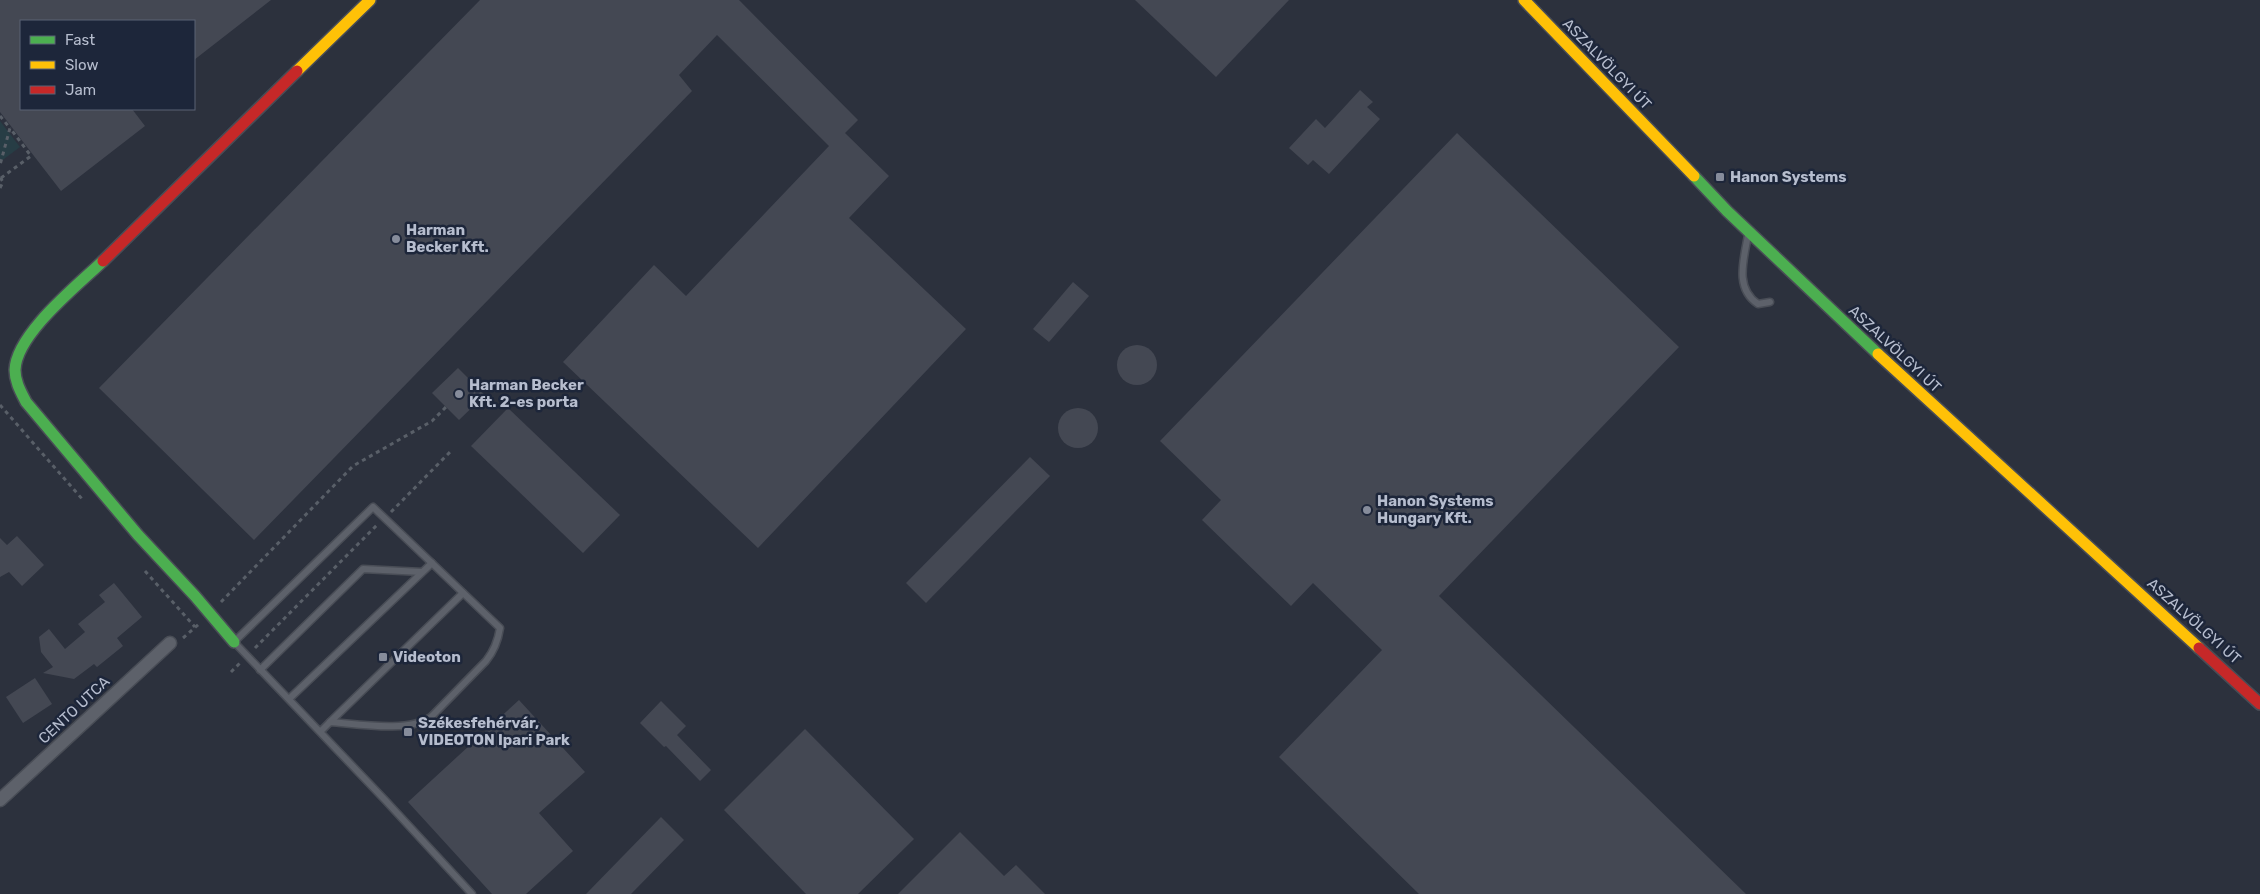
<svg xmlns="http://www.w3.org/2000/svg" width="2260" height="894" viewBox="0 0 2260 894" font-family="Rubik,sans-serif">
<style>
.green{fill:#273d45}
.building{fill:#444853}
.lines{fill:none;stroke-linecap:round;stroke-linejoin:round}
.lane-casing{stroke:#494d56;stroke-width:9}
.street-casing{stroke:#494d56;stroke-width:15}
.fast-casing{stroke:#494d56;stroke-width:14}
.slow-casing{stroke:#494d56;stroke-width:14}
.jam-casing{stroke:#494d56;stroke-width:14}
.path{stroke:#595f68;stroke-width:3;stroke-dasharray:4 4;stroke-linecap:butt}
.lane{stroke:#5d616a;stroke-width:6}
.street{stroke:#5d616a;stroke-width:12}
.fast{stroke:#4caf50;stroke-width:11}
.slow{stroke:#ffc107;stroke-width:11}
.jam{stroke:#c62828;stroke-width:11}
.poi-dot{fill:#868c9b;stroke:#1d263a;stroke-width:2}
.labels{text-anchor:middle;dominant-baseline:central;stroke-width:5;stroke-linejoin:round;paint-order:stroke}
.street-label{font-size:15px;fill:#b6bdce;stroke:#1d263a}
.poi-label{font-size:15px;font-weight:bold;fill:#b6bdce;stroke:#1d263a;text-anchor:start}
</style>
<rect width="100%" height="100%" fill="#2c313d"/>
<polygon class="green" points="0,121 20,147 0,162"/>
<g class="building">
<polygon points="0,0 271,0 194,60 194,21 21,21 21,109 132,109 145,126 61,191 0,112"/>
<polygon points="480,0 739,0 858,120 845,133 889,176 849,218 966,329 758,548 563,362 654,265 686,296 829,146 717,35 679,75 692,91 254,540 99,388"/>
<polygon points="1135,0 1289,0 1216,77"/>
<polygon points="1360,90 1373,102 1367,107 1380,119 1329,174 1313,160 1308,165 1289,148 1316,119 1325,128"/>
<polygon points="1457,133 1679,347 1439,596 1746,894 1419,894 1279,757 1382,650 1313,583 1291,606 1202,520 1221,500 1160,441"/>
<polygon points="1073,282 1089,296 1049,342 1033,329"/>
<circle cx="1137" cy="365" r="20"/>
<polygon points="458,368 485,395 459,420 432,393"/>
<circle cx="1078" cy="428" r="20"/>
<polygon points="508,408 620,515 583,553 471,446"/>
<polygon points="1030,457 1050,476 926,603 906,583"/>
<polygon points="17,536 44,565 22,586 9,572 0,577 0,538 7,545"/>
<polygon points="114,583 142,617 117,638 123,646 97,667 94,664 74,679 43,673 53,667 41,652 39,637 49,629 65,649 85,632 78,624 105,602 99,595"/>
<polygon points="35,678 52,704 23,723 6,697"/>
<polygon points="519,700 585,772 539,813 573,851 526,894 492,894 408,802"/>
<polygon points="661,701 686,726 677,735 711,770 700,781 666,746 664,747 640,723"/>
<polygon points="805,729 914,839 858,894 806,894 724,810"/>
<polygon points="661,817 684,840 631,894 586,894"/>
<polygon points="960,832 1004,876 1016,865 1045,894 898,894"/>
</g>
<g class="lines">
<g class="lane-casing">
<g id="lane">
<path d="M1748,235c-4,24 -14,53 10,69l12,-2"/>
<polyline points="260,670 363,569 422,572"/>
<polyline points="289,699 432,563"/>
<polyline points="330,722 463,593"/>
<path d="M320,732l10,-10c28,2 79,11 101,-5l55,-56c8,-10 12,-20 14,-33l-127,-121 -139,135 151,158 87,94"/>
</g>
</g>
<g class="street-casing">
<polyline id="street" points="0,800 170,643"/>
</g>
<g class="fast-casing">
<g id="fast">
<polyline points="1694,176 1727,211 1878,354"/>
<path d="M103,261c-25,24 -87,73 -88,109 0,12 6,22 11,32l112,133 57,61 39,46"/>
</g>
</g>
<g class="slow-casing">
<g id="slow">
<polyline points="1524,0 1694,176"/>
<polyline points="297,71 370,0"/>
<polyline points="1878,354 2199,648"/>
</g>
</g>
<g class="jam-casing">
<g id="jam">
<polyline points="103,261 297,71"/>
<polyline points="2199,648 2260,704"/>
</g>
</g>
<g class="path">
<polyline points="0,116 10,128 0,165"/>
<polyline points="1,178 31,156 10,128"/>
<polyline points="0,188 3,182 0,177"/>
<polyline points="0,405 83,500"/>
<polyline points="391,512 450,452"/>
<polyline points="145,571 195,627"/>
<polyline points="221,602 353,466 432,421 446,407"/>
<polyline points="183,638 199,624"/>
<polyline points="255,648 377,525"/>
<polyline points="231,672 240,663"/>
</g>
<use href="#lane" class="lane"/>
<use href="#street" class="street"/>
<use href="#fast" class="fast"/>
<use href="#slow" class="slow"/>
<use href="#jam" class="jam"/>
</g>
<g class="poi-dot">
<rect x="1715" y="172" width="10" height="10" rx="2.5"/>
<circle cx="396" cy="239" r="5"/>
<circle cx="459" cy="394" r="5"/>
<circle cx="1367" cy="510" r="5"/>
<rect x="378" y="652" width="10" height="10" rx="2.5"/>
<rect x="403" y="727" width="10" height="10" rx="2.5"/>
</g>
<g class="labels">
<g class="street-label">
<text transform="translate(1607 64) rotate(46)">ASZALVÖLGYI ÚT</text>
<text transform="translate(1895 349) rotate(43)">ASZALVÖLGYI ÚT</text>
<text transform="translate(2194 621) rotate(42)">ASZALVÖLGYI ÚT</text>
<text transform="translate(74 710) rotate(-43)">CENTO UTCA</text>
</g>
<g class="poi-label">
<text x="1730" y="177">Hanon Systems</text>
<text x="406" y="230">Harman<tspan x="406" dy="17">Becker Kft.</tspan></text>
<text x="469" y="385">Harman Becker<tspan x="469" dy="17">Kft. 2-es porta</tspan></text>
<text x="1377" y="501">Hanon Systems<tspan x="1377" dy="17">Hungary Kft.</tspan></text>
<text x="393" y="657">Videoton</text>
<text x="418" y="723">Székesfehérvár,<tspan x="418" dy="17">VIDEOTON Ipari Park</tspan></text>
</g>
</g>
<rect x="20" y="20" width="175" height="90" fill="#1d263a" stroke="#5a6275"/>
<rect x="30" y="36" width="25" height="8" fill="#4caf50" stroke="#5a6275"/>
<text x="65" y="45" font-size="15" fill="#b6bdce">Fast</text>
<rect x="30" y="61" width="25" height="8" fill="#ffc107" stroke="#5a6275"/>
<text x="65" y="70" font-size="15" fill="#b6bdce">Slow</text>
<rect x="30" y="86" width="25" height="8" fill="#c62828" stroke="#5a6275"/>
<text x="65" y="95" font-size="15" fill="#b6bdce">Jam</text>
</svg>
